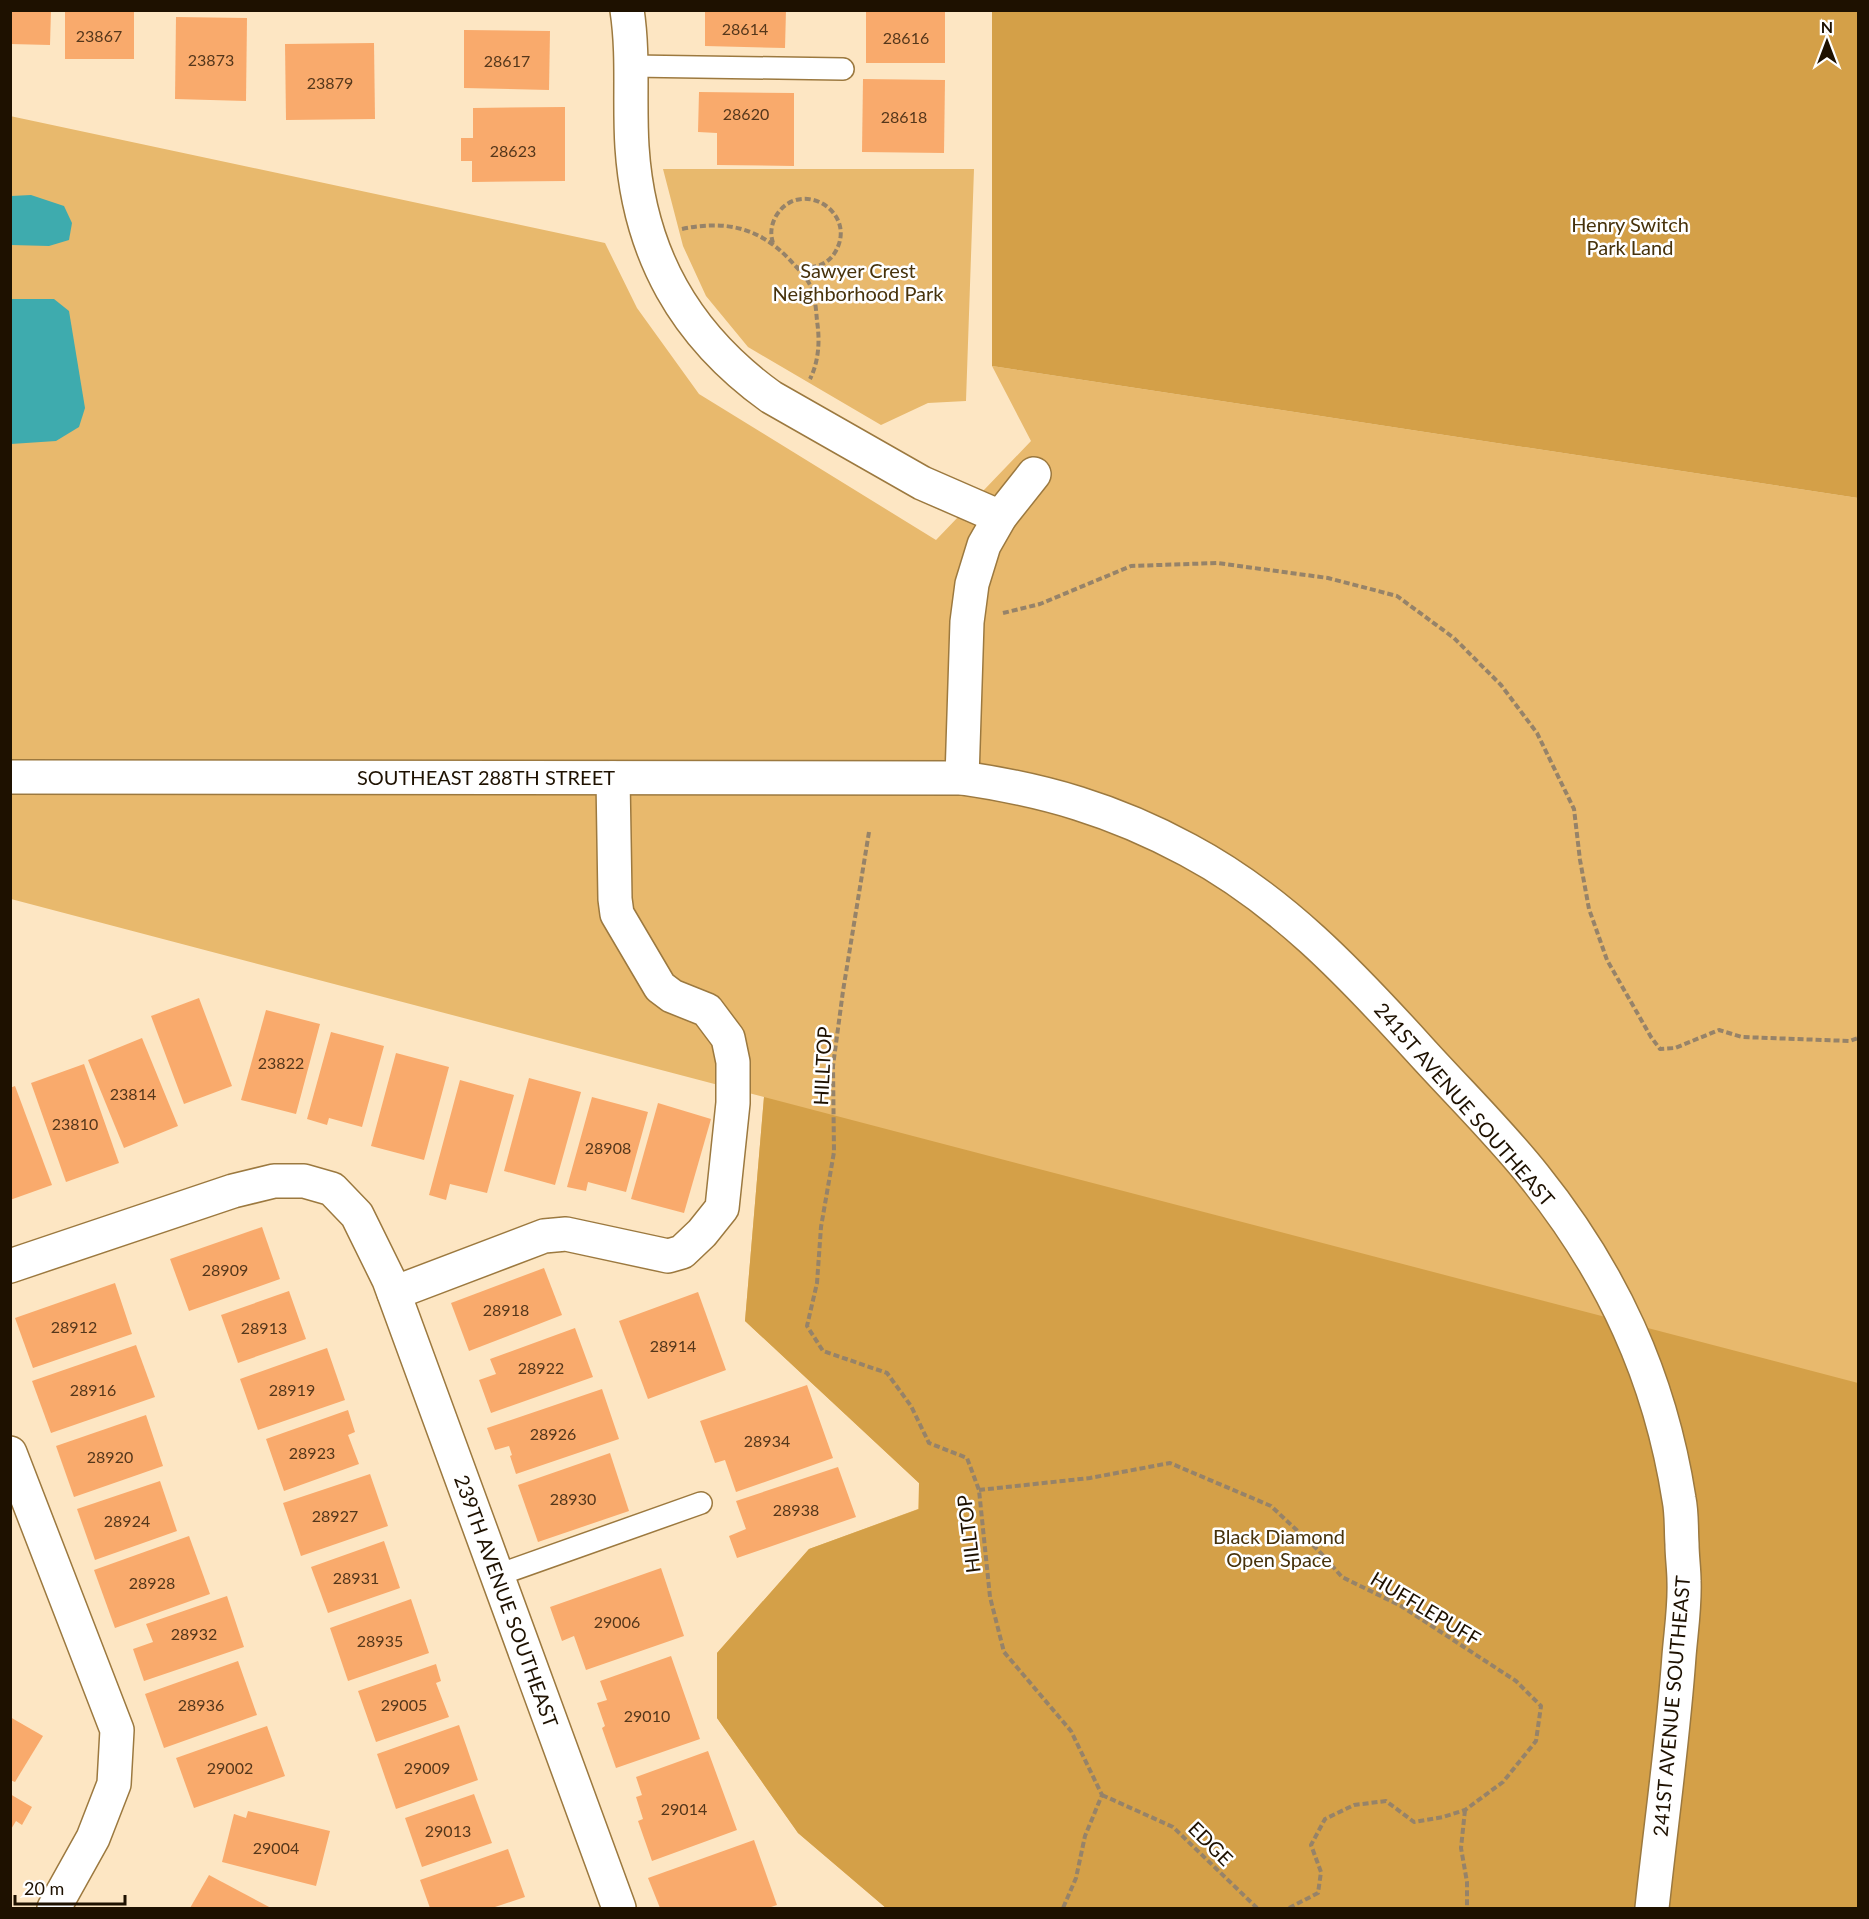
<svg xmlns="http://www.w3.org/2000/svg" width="1869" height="1919" viewBox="0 0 1869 1919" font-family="Lato,sans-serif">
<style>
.green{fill:#e8b96d}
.forest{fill:#d4a048}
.water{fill:#3eabae}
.building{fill:#f9aa6c}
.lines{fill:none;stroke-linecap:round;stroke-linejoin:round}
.lane-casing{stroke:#9c793f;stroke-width:24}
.street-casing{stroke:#9c793f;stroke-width:36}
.secondary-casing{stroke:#9c793f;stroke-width:36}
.path{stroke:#968369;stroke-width:4;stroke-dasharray:6 3;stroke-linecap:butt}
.lane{stroke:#fff;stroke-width:21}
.street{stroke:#fff;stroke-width:33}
.secondary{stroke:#fff;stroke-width:33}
.labels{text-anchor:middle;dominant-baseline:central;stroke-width:5;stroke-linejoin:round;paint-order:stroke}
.number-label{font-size:16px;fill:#55371b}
.park-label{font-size:20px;fill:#47320b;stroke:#fff}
.street-label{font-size:20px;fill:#1e1100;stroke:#fff}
</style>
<rect width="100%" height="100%" fill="#fde6c3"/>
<g class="green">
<polygon points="10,116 605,243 637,308 699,394 936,540 1031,441 992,366 1858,498 1858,1908 886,1908 798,1833 717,1718 717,1653 809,1549 918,1509 919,1483 745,1321 764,1097 11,899"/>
<polygon points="663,169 974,169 966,401 928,403 881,425 748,347 706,296 683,246"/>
</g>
<g class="forest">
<polygon points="992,11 1858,11 1858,498 992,366"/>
<polygon points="764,1097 1858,1383 1858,1908 886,1908 798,1833 717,1718 717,1653 809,1549 919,1509 919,1483 745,1321"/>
</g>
<g class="water">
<polygon points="31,195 64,206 72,223 69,240 49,246 11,245 11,196"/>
<polygon points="11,299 54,299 69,311 85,408 79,427 56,441 11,444"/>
</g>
<g class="building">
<polygon points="10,10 51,10 50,45 10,44"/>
<rect x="65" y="10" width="69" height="49"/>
<polygon points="705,10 786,10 785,48 705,46"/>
<rect x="866" y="10" width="79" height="53"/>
<polygon points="176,17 247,18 246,101 175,99"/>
<polygon points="464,30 550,31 549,90 464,88"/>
<polygon points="374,43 375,119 286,120 285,44"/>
<polygon points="863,79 945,80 944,153 862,152"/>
<polygon points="699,92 794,93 794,166 717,165 717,133 698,132"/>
<polygon points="565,107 565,181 472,182 472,161 461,161 461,138 473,138 473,108"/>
<polygon points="199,998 232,1086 184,1104 151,1016"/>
<polygon points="266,1010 320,1024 296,1114 241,1100"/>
<polygon points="331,1032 384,1046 362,1127 329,1118 327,1125 307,1119"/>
<polygon points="142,1038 178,1126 124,1148 88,1060"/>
<polygon points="396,1053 449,1067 424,1160 371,1146"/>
<polygon points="84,1064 119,1163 66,1182 31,1083"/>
<polygon points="529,1078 581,1092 555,1185 504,1171"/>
<polygon points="460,1080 514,1095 487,1193 450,1184 446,1200 429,1195"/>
<polygon points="15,1086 52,1185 10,1200 10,1088"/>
<polygon points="592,1097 648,1112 626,1192 588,1182 586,1191 567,1187"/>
<polygon points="658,1103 711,1119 684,1213 631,1199"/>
<polygon points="262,1227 280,1279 189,1311 170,1259"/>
<polygon points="544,1268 562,1315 469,1351 451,1303"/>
<polygon points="115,1283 132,1334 33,1368 15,1318"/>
<polygon points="289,1291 306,1339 238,1363 221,1315"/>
<polygon points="698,1292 726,1370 648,1399 619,1321"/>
<polygon points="575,1328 593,1377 491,1413 479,1380 496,1374 490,1359"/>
<polygon points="136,1345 155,1397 51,1433 32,1381"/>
<polygon points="327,1348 345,1400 258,1430 240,1379"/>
<polygon points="807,1385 833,1458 736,1492 725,1460 715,1463 700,1421"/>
<polygon points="602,1389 619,1439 516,1474 510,1456 512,1455 509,1446 495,1450 487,1428"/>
<polygon points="348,1410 355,1432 348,1435 359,1464 284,1491 266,1439"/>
<polygon points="146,1415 163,1466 74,1497 56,1446"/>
<polygon points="610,1453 629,1511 538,1542 518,1485"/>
<polygon points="838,1467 856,1517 737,1558 729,1536 746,1529 736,1501"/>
<polygon points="370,1474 388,1526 301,1556 283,1503"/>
<polygon points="160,1481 177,1531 95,1560 77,1509"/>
<polygon points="189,1536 210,1594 115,1628 94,1570"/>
<polygon points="384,1541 400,1588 328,1613 311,1567"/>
<polygon points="661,1568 684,1636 586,1670 574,1636 562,1641 550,1607"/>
<polygon points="227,1596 244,1647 144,1681 133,1649 153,1642 146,1624"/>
<polygon points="411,1599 429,1653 348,1681 330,1628"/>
<polygon points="671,1656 700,1739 616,1768 602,1728 605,1726 597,1703 607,1700 600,1681"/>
<polygon points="238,1661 257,1715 164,1748 145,1694"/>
<polygon points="436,1664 441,1681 436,1683 449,1717 376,1742 358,1691"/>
<polygon points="10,1717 43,1736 15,1782 10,1780"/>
<polygon points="459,1725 478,1780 396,1809 377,1754"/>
<polygon points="267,1726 285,1776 194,1808 176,1758"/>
<polygon points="708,1751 737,1830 652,1861 638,1821 643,1819 636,1797 642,1795 636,1777"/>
<polygon points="10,1794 32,1807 22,1825 16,1821 10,1831"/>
<polygon points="474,1794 492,1843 422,1867 405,1818"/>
<polygon points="248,1811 330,1831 316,1886 222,1862 234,1814 246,1818"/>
<polygon points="754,1840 777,1905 768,1908 660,1908 648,1878"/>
<polygon points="508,1849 525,1897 492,1908 430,1908 420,1880"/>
<polygon points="209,1875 271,1908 190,1908"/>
</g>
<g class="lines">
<g class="lane-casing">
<g id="lane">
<polyline points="632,66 843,69"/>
<polyline points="498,1575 701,1503"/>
</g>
</g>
<g class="street-casing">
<g id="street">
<path d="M627,10c7,46 2,91 5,137 7,107 53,188 139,250l151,86 78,34"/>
<polyline points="962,778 967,622 972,584 984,545 1000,517 1034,474"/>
<polyline points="10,1266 233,1191 274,1181 304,1181 332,1189 357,1215 389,1280 619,1908"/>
<polyline points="394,1293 544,1236 566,1234 668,1256 682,1252 702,1233 722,1208 733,1103 733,1062 728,1038 707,1010 672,996 660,987 617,914 615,899 613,778"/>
<polyline points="10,1453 117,1730 114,1784 93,1838 54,1908"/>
</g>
</g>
<g class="secondary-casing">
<path id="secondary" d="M10,777l952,1c83,12 152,32 226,72 92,49 162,123 231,199 38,42 80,83 115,127 78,97 126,201 145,323 3,15 2,30 3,45 0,12 2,25 2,37 1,25 -3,50 -5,75 -6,84 -18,168 -27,252"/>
</g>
<g class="path">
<path d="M682,229c43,-9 77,-2 108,31 7,8 15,15 20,25 5,10 6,24 7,36 3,19 2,40 -7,58"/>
<path d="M773,243c-3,-9 -2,-18 3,-27 24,-40 85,-3 58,38 -9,13 -24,15 -38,13"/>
<polyline points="814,300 861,295"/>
<polyline points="1003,613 1040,604 1131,566 1217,563 1328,578 1397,596 1454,638 1501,685 1537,733 1574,809 1580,860 1589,909 1607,960 1651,1037 1660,1049 1675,1048 1719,1030 1742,1037 1850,1041 1858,1038"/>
<polyline points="869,832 843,991 833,1066 834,1152 821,1227 817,1283 807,1326 823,1351 887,1373 911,1406 929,1443 967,1458 979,1490 990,1597 1004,1652 1071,1731 1102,1795 1085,1836 1076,1878 1063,1908"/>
<polyline points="979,1490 1090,1478 1170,1463 1271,1506 1319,1551 1342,1577 1401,1606 1516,1681 1541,1706 1536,1741 1503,1782 1465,1810 1443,1817 1414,1822 1386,1801 1354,1805 1325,1819 1311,1845 1321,1872 1318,1893 1289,1908"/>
<polyline points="1102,1795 1173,1827 1257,1908"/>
<polyline points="1465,1810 1461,1848 1467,1882 1467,1908"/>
</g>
<use href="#lane" class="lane"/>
<use href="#street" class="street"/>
<use href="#secondary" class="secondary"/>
</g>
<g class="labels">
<g class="number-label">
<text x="745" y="28">28614</text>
<text x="99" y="35">23867</text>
<text x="906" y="37">28616</text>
<text x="211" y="59">23873</text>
<text x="507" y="60">28617</text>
<text x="330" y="82">23879</text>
<text x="746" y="113">28620</text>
<text x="904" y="116">28618</text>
<text x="513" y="150">28623</text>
<text x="281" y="1062">23822</text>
<text x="133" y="1093">23814</text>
<text x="75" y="1123">23810</text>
<text x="608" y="1147">28908</text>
<text x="225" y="1269">28909</text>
<text x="506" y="1309">28918</text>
<text x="74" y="1326">28912</text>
<text x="264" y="1327">28913</text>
<text x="673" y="1345">28914</text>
<text x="541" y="1367">28922</text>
<text x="93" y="1389">28916</text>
<text x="292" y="1389">28919</text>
<text x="553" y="1433">28926</text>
<text x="767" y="1440">28934</text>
<text x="312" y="1452">28923</text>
<text x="110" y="1456">28920</text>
<text x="573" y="1498">28930</text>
<text x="796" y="1509">28938</text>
<text x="335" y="1515">28927</text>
<text x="127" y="1520">28924</text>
<text x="356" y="1577">28931</text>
<text x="152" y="1582">28928</text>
<text x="617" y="1621">29006</text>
<text x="194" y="1633">28932</text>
<text x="380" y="1640">28935</text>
<text x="201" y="1704">28936</text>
<text x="404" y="1704">29005</text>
<text x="647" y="1715">29010</text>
<text x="230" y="1767">29002</text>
<text x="427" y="1767">29009</text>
<text x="684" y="1808">29014</text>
<text x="448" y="1830">29013</text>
<text x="276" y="1847">29004</text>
</g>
<g class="park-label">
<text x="1630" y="224">Henry Switch<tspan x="1630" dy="23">Park Land</tspan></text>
<text x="858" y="270">Sawyer Crest<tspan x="858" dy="23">Neighborhood Park</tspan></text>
<text x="1279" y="1536">Black Diamond<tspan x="1279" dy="23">Open Space</tspan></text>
</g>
<g class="street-label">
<text x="486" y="777">SOUTHEAST 288TH STREET</text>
<text transform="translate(822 1066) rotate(-87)">HILLTOP</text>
<text transform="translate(1465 1104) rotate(49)">241ST AVENUE SOUTHEAST</text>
<text transform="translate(968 1534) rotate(-97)">HILLTOP</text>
<text transform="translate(507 1601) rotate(70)">239TH AVENUE SOUTHEAST</text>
<text transform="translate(1426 1608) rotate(31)">HUFFLEPUFF</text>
<text transform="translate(1671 1706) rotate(-85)">241ST AVENUE SOUTHEAST</text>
<text transform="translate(1211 1843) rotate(45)">EDGE</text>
</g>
</g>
<rect width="1869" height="1919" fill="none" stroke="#1e1100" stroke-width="24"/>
<g transform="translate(1827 42)" stroke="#ffffff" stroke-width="4.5" paint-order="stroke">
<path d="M0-4.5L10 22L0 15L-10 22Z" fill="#1e1100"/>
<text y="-9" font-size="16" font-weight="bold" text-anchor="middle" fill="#1e1100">N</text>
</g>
<path d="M15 1895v9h110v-9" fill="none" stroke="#1e1100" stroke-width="3"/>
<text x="24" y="1895" font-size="18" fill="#1e1100" stroke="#ffffff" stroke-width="4.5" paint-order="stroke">20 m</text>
</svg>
